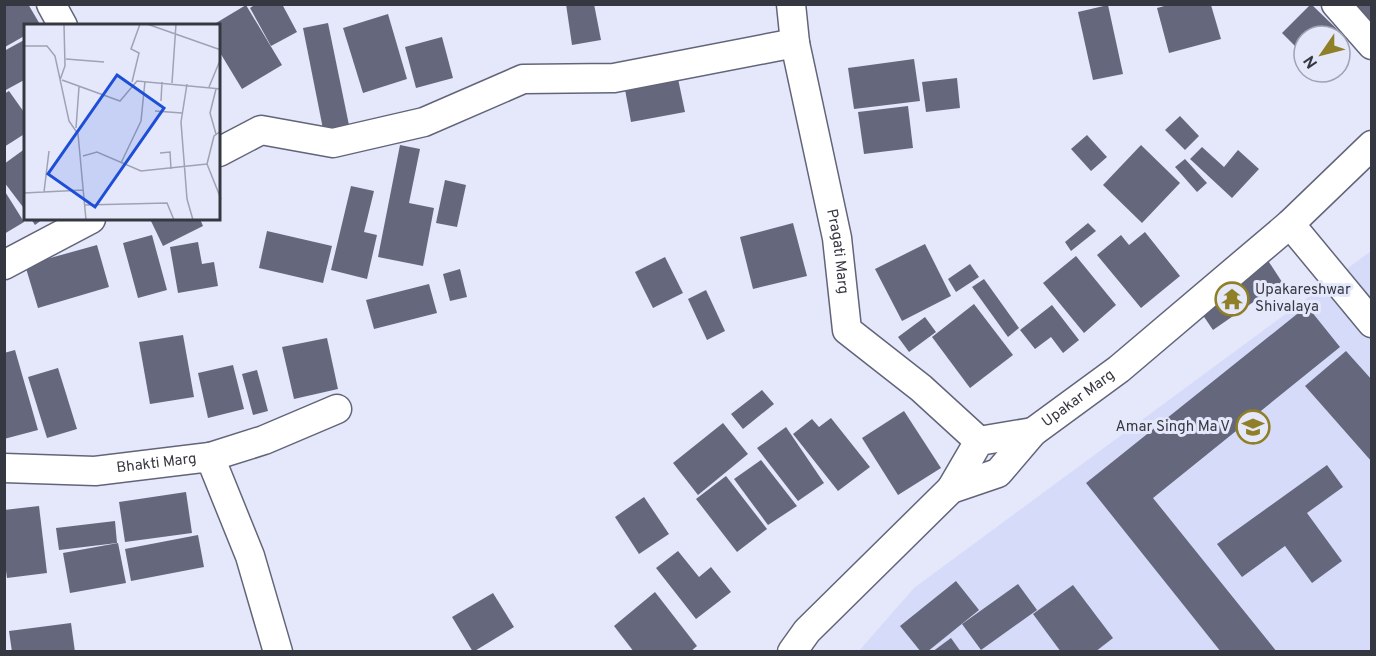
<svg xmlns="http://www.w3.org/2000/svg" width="1376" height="656" viewBox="0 0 1376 656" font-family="Overpass,sans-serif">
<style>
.built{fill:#d6dbf9}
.building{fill:#65687c}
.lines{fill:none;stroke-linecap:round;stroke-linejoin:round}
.minor-casing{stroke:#626579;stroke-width:31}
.minor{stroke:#fff;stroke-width:28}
.labels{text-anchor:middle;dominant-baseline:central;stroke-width:6;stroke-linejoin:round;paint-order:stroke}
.street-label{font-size:15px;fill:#363841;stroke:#e5e8fb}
.poi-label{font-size:15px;fill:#363841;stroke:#e5e8fb;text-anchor:start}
.inset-road{fill:none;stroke:#9fa2b1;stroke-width:1.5}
.view{fill:#1d4ed8;fill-opacity:0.15;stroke:#1d4ed8;stroke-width:3}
.inset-edge{fill:none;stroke:#363841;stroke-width:3}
</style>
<rect width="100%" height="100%" fill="#e5e8fb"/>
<polygon class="built" points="1371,251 1371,651 858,652 914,588"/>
<g class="building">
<polygon points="5,4 28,4 41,26 26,26 26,35 5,47"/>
<polygon points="256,4 282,4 297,32 271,46 250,8"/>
<polygon points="566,4 594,4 601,40 572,45"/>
<polygon points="1311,4 1340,32 1336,36 1304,36 1304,55 1282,33"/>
<polygon points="1358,4 1372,4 1372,28 1352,11"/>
<polygon points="246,5 282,65 242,89 219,51 219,26 211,26"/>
<polygon points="1108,5 1123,74 1093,80 1078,12"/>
<polygon points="1168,5 1211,5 1221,39 1169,53 1157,8"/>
<polygon points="388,14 407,79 363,93 343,28"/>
<polygon points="328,23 350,130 324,134 303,28"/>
<polygon points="442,37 453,78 416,88 405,47"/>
<polygon points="26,39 26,79 4,91 4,51"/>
<polygon points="914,59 920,101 854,109 848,68"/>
<polygon points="677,74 685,112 631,122 624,84"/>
<polygon points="957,78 960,108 926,112 922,82"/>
<polygon points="9,91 26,115 26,133 4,147 4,94"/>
<polygon points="908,106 913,148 864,154 858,112"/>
<polygon points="1180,116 1199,136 1185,150 1165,130"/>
<polygon points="1087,135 1107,157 1091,171 1071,149"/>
<polygon points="400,145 420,149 409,203 434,208 423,266 378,257"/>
<polygon points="1141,145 1180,183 1142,223 1103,185"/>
<polygon points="1202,147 1224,167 1238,150 1259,169 1232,198 1190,159"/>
<polygon points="26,148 26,211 4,182 4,164"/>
<polygon points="1185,159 1207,183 1197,192 1175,167"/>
<polygon points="445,180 466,185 457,227 436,223"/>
<polygon points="351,186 374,191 364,232 377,235 367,279 331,270"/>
<polygon points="4,190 24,222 4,234"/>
<polygon points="31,219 43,219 35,225"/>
<polygon points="150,219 200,219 203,226 163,246"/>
<polygon points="793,223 807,276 753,289 740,237"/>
<polygon points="1088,223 1096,231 1071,251 1065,242"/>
<polygon points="267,231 332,246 323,283 259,268"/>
<polygon points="1145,232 1180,276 1141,308 1097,255 1121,235 1129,245"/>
<polygon points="152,235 167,290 138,298 123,243"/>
<polygon points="198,242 202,264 214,262 218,286 178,293 170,247"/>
<polygon points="925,244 951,296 902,321 875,269"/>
<polygon points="97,245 109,287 38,308 25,265"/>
<polygon points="1076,256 1116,305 1084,333 1043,283"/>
<polygon points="665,257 683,293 653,308 635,272"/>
<polygon points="1267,259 1282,282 1213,330 1198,308"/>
<polygon points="970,264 979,277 956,292 948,279"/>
<polygon points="460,269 467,297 450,301 443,274"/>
<polygon points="984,279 1019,328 1008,337 972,287"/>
<polygon points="429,284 437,313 374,329 366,300"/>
<polygon points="706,290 725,331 707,340 688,299"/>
<polygon points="974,304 1013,355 970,388 932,337"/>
<polygon points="1052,305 1079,340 1063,353 1051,337 1035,349 1020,330"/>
<polygon points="1307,306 1340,347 1153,498 1277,652 1221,652 1086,483"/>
<polygon points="925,317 936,332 909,352 898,337"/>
<polygon points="183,335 194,397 150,404 139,342"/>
<polygon points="327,338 338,389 294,399 282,347"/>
<polygon points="15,350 38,430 4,439 4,353"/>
<polygon points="1346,351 1372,380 1372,462 1305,386"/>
<polygon points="233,365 244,409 208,418 198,373"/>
<polygon points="58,368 77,429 47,438 28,377"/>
<polygon points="257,370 268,411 253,415 242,374"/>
<polygon points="762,390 774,404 743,429 731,414"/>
<polygon points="904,411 941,468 898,495 862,438"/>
<polygon points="831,418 870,467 838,491 793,434 812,419 819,427"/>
<polygon points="723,423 748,454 698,495 673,463"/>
<polygon points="786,427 824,483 798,501 757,448"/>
<polygon points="761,460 797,506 768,525 734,479"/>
<polygon points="1327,465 1343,487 1307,513 1342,561 1312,583 1285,546 1242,577 1217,544"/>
<polygon points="726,476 767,529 737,552 696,499"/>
<polygon points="186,492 192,533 125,542 119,502"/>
<polygon points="644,497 669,534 639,554 615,517"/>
<polygon points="39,506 47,573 7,578 4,557 4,510"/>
<polygon points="115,521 117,543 59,550 56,528"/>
<polygon points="198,535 204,567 131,581 125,549"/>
<polygon points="118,543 126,583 70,593 63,553"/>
<polygon points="678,551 699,577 711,567 731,592 696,619 656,568"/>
<polygon points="956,581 979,610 927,652 921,652 900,626"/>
<polygon points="1018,584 1037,610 981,650 962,624"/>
<polygon points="1073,585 1113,638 1095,652 1061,652 1033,614"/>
<polygon points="655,592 697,646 690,652 634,652 614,626"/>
<polygon points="493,593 514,627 473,652 452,617"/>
<polygon points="71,623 75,652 12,652 9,631"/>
<polygon points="951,638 961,652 932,652"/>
</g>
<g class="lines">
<g class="minor-casing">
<g id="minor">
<polyline points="51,4 63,26"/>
<path id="s1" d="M791,4l4,39 42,195 10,92 74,58 58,53"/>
<polyline points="1336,4 1372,45"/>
<polyline points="219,152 261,130 333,143 424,122 523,79 614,78 795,43"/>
<polyline points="1290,224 1372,323"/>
<polyline points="4,265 91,219"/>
<polyline points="210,457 264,440 337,409"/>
<path id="s2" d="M4,468l91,3 115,-14 40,99 28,96"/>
<polyline points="951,489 979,441 1033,432"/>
<path id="s3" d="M792,652l15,-21 144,-142 47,-16 35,-41 86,-63 171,-145 82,-79"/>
</g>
</g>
<use href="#minor" class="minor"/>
</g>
<defs>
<g id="temple-ring" transform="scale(1.725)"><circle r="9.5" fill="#e5e8fb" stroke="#8f7f26" stroke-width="1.5"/><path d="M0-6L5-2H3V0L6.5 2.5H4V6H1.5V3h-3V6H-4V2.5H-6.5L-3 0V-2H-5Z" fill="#8f7f26"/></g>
<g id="school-ring" transform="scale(1.725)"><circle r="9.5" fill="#e5e8fb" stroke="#8f7f26" stroke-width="1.5"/><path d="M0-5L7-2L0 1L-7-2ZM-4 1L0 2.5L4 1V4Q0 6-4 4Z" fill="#8f7f26"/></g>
</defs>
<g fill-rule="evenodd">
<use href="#temple-ring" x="1232" y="299"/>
<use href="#school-ring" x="1253" y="427"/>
</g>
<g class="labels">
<g class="street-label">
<text stroke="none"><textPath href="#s1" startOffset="252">Pragati Marg</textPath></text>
<text stroke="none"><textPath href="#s3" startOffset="388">Upakar Marg</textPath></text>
<text stroke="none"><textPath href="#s2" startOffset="153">Bhakti Marg</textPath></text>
</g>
<g class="poi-label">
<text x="1255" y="290">Upakareshwar<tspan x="1255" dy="17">Shivalaya</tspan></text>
<text x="1230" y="427" text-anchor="end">Amar Singh Ma V</text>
</g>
</g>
<g transform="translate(24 24)">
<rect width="196" height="196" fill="#e5e8fb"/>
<path class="inset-road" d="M123,0l74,26M0,22h23l8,10 14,65 9,13 8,86M42,35l38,3M36,56l5,-14 -1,-42M38,56l58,21 17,-20 84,8M108,58l7,-29 -8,-4 9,-25M148,59l4,-59M163,60l-6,38 6,77 6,21M185,63l12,-29M137,77l1,-19M131,87l27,2M52,104l3,-41M197,107l-7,5 -7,28 14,35M192,110l-6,-21 6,-24M136,129l10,-1 1,17M59,132l14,-4 44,19 66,-7M97,139l20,-42 4,-40M20,168l5,-41M0,169l59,-3M61,181l82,-2 7,17"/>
<path class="view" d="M93,51l47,33 -69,99 -47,-33z"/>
<rect width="196" height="196" class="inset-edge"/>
</g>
<rect width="1376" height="656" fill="none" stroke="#363841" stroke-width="12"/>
<g transform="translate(1322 54) rotate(235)"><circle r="28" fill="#e5e8fb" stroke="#9fa2b1" stroke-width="1.5"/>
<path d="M0-4.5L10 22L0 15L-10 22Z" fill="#8f7f26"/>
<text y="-9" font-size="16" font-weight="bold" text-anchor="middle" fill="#363841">N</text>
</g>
</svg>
